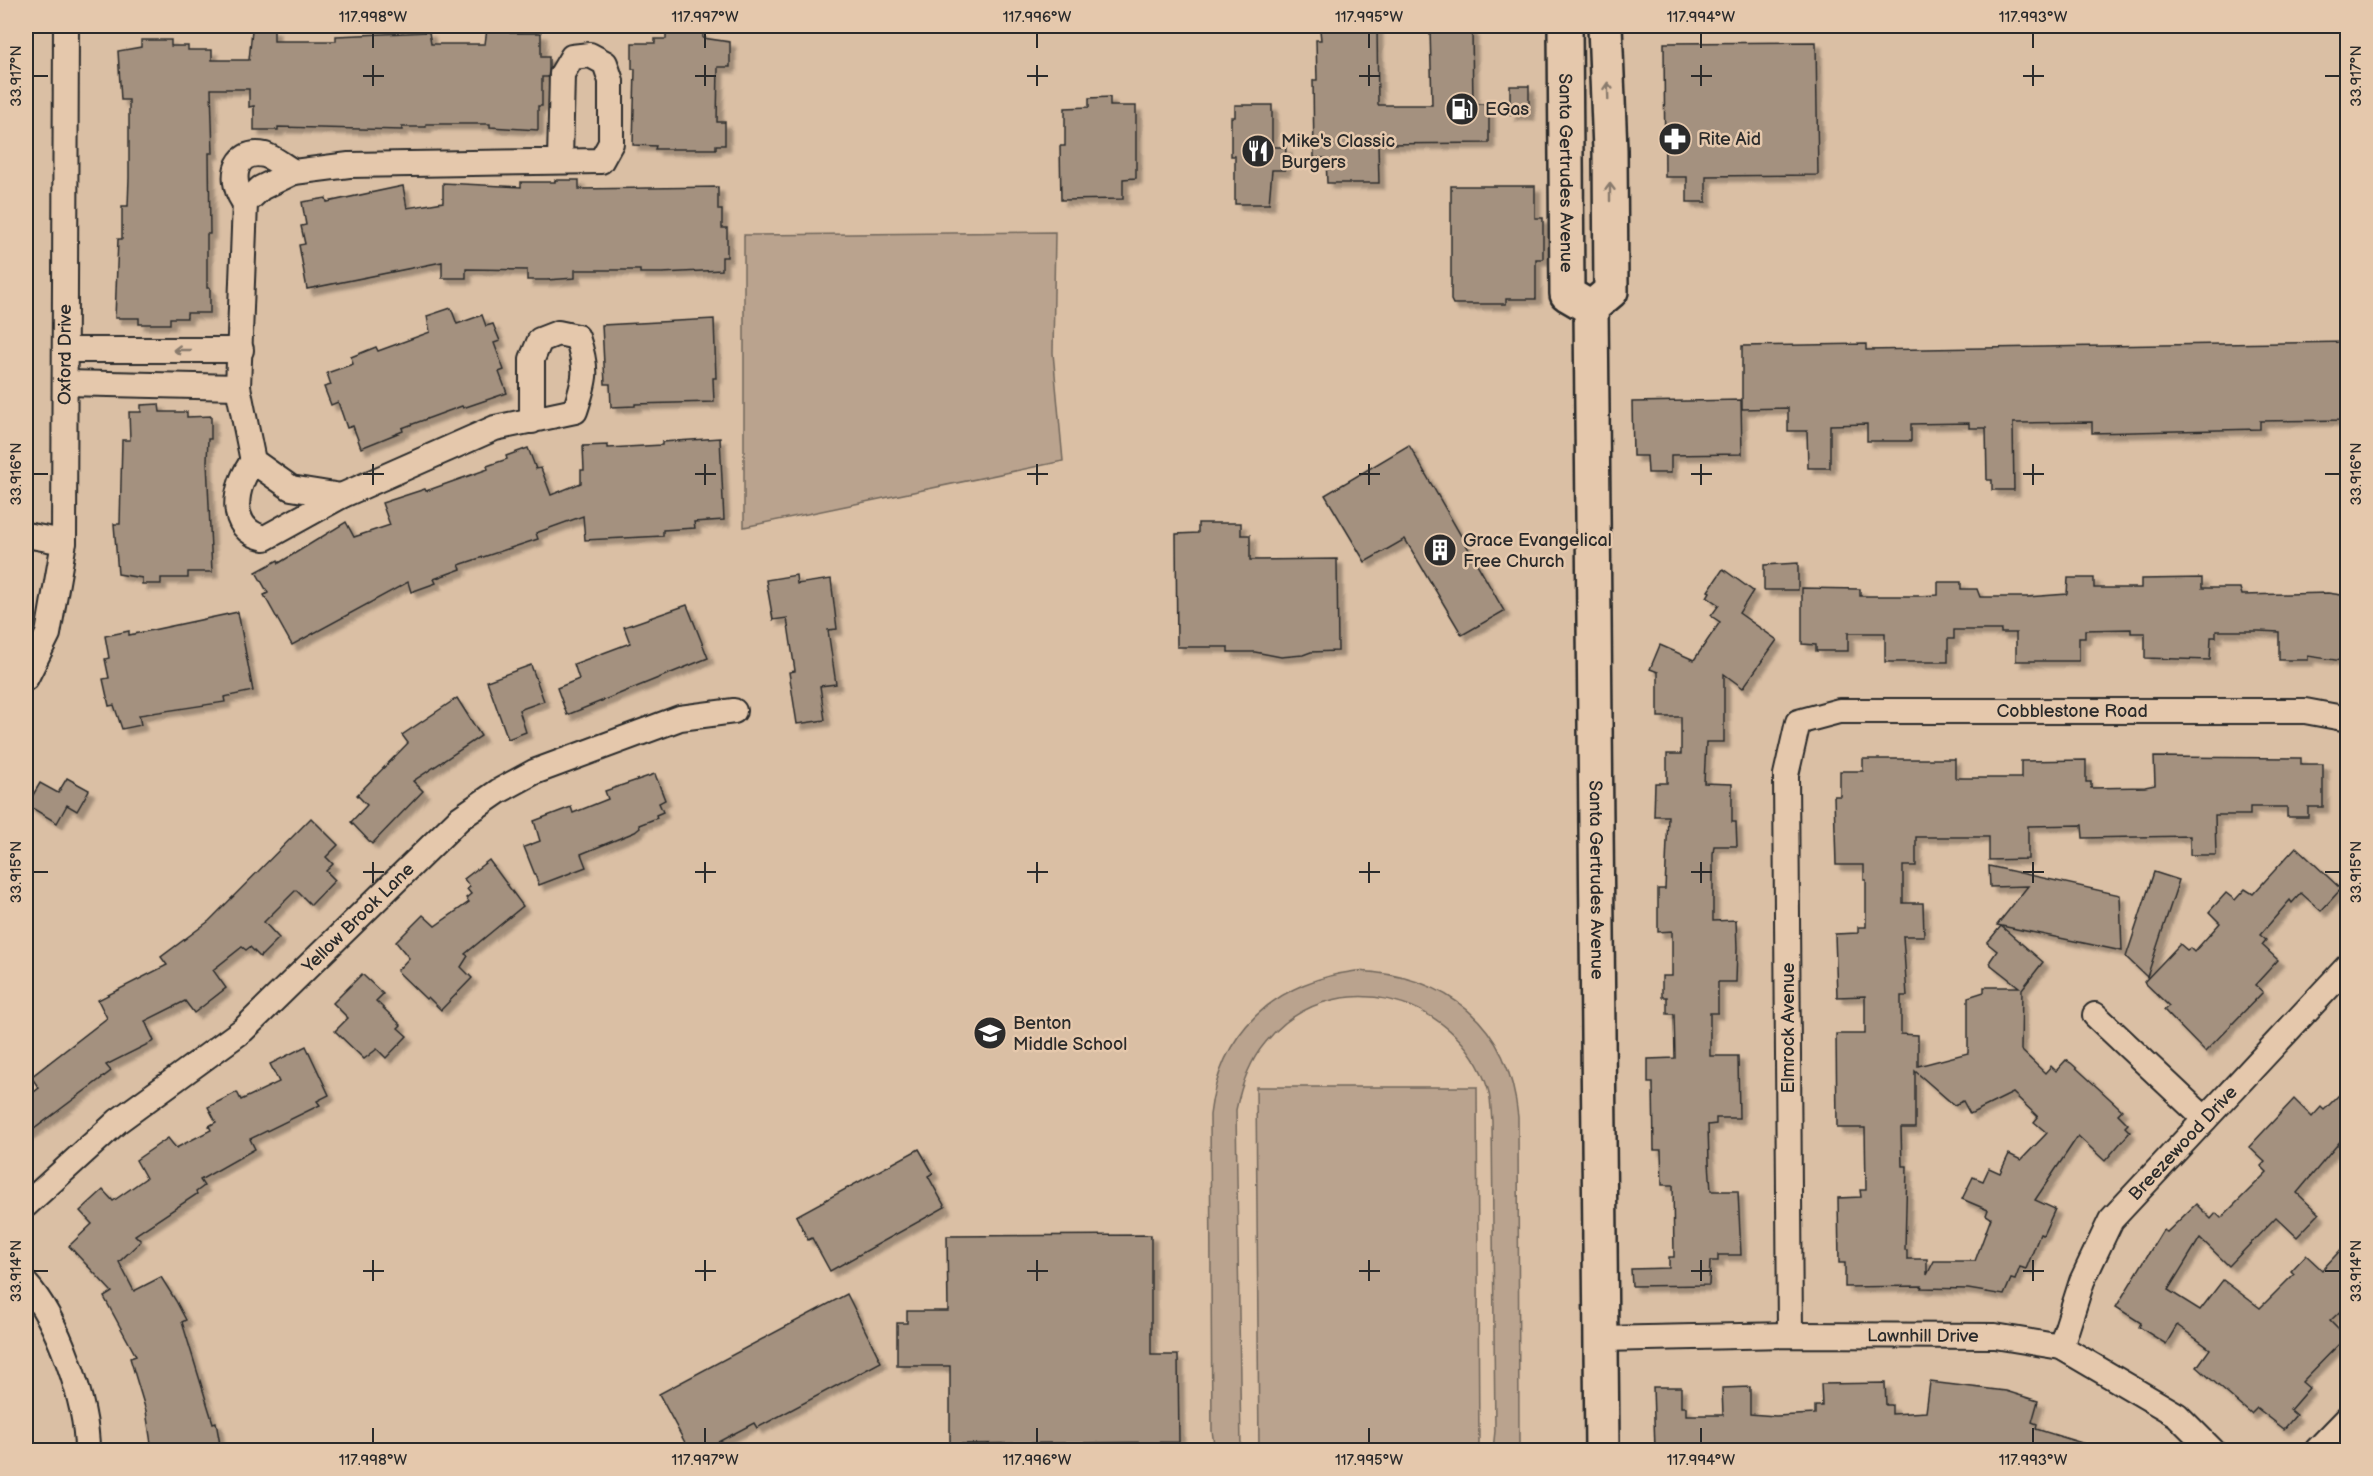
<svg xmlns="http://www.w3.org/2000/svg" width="2373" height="1476" viewBox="0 0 2373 1476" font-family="'Balsamiq Sans',sans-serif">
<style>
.green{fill:#baa38e;stroke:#72675c;stroke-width:1.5}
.building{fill:#a4917f;stroke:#2b2b2b;stroke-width:1.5;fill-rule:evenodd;filter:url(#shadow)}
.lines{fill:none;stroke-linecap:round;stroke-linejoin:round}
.minor-casing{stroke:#2b2b2b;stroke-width:28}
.secondary-casing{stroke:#2b2b2b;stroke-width:38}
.minor{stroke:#e5c8ac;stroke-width:24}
.secondary{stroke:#e5c8ac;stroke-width:33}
.oneway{stroke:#887a6c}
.ticks{fill:none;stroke:#2b2b2b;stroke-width:2}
.labels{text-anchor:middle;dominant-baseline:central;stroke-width:5;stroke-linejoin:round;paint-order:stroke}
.poi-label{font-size:18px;fill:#2b2b2b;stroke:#e5c8ac;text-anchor:start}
.street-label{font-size:18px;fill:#2b2b2b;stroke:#e5c8ac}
.neatline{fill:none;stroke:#2b2b2b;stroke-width:2}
.ticks-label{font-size:15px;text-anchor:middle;fill:#2b2b2b}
</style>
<defs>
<filter id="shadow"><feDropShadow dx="5.5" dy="5.5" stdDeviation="1.5" flood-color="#0004"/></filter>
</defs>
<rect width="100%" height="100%" fill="#dabfa4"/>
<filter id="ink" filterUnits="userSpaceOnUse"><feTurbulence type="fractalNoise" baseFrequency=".0167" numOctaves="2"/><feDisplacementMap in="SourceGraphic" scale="12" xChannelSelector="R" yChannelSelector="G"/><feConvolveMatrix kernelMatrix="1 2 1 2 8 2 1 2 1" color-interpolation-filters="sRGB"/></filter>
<g filter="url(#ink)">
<g class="green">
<polygon points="1055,232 1053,353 1063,461 744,527 744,235"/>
<path d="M1356,971c92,4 153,53 162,146l1,333h-26l2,-19 -3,-310c-1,-10 -1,-22 -4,-32 -31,-96 -158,-127 -223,-46 -16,19 -24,43 -29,67l5,340h-26l-3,-19 -2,-316c10,-84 64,-133 146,-144z"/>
<polygon points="1256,1087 1477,1087 1479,1450 1259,1450"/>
</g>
<g class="building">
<polygon points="1336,26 1377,26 1378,105 1432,105 1430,30 1472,29 1473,104 1489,104 1489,143 1378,144 1379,183 1327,183 1326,158 1314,158 1313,80 1317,80 1316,40 1321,40 1320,30 1336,30"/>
<polygon points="274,29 274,41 336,41 336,36 429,32 431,44 485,44 487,29 510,29 510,33 541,33 541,57 549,57 549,71 548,77 542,77 542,106 538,106 538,130 490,127 490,124 426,124 426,127 402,127 402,130 278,127 278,130 254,130 254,106 249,107 249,89 211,89 213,153 209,153 210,234 207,234 207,288 210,288 210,313 187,313 187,318 170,318 170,324 139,324 139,318 115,318 118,239 122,239 122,206 128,206 129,178 129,100 121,100 118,51 141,47 141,40 171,40 171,46 188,46 188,50 212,50 212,60 249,60 252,30"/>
<polygon points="666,33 703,33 703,38 730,42 730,67 718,67 717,122 725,122 725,145 716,145 716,149 655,149 656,146 633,145 635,69 632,69 632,43 655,43 655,39 666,39"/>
<polygon points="1816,42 1818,175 1706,176 1706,202 1687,202 1687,177 1665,177 1664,43"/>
<rect x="1510" y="86" width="19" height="29"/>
<polygon points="1110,97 1110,106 1136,106 1136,178 1123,179 1123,199 1061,200 1060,146 1065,146 1065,108 1089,107 1089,98"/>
<polygon points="1235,105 1272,105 1272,147 1286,147 1285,170 1272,170 1269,204 1235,204 1235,156 1231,156 1231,117 1235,117"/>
<polygon points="555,180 579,180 579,189 718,187 718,210 722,210 722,228 727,228 727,257 722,257 722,270 662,273 640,273 640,270 575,270 575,278 547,280 527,280 527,270 466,269 466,278 442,278 442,262 307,289 299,245 305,244 301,226 306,225 302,202 326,198 327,202 403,186 407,208 443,202 443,183 521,187 521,182 555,182"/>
<polygon points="1451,186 1535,186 1535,218 1543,218 1543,259 1536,259 1536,299 1506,299 1506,304 1453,304 1451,300"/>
<polygon points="451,308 457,324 482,315 486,326 493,324 500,341 494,343 504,370 499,372 507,393 463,408 462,406 402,428 403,431 361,448 353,426 347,428 338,402 331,405 324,387 331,385 327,373 353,364 351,357 376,347 378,351 430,332 427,316"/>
<polygon points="714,319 716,378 713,378 714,402 635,404 635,406 611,407 610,384 605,384 602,325"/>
<polygon points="2348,342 2348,420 2260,421 2260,429 2092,433 2092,422 2013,423 2014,490 1992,490 1992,480 1987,480 1986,428 1969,428 1969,423 1911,424 1911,441 1867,441 1867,424 1830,425 1830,468 1808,468 1807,431 1788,431 1788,408 1742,409 1742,346 1866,344 1866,350"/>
<polygon points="1741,400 1742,454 1671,455 1671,473 1648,473 1647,456 1633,456 1632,402"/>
<polygon points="159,404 160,412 187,412 187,417 211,416 211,439 208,439 207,461 212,572 188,572 188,578 161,578 161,584 142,584 142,578 118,574 114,524 120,524 122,440 130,440 129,412 141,412 141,405"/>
<polygon points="720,438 724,520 694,522 695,528 663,530 663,536 585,540 583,516 536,533 538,539 459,565 461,569 434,579 436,583 411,592 408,582 292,645 264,595 268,593 256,572 278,560 279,563 346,522 354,537 390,525 382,503 425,489 426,491 488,469 487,466 507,459 506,456 528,448 536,469 541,468 551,495 581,483 581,470 584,470 583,446 608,445 608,448 662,445 662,442"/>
<polygon points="1409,445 1504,611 1462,635 1405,539 1365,562 1325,495"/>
<polygon points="1198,523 1241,523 1241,535 1250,535 1250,560 1337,559 1338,651 1311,652 1303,655 1281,657 1255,652 1228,652 1228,647 1177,647 1176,534 1198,533"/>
<polygon points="1798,563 1798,590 1764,590 1764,565"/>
<polygon points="1723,569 1753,591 1739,613 1777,640 1743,688 1724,674 1724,742 1706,742 1704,783 1732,784 1732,822 1736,822 1737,846 1714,846 1713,854 1713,921 1736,920 1737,948 1736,982 1718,982 1718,1013 1710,1013 1710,1056 1738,1056 1739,1118 1716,1118 1716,1124 1708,1125 1709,1162 1711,1191 1738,1191 1741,1255 1718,1255 1718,1261 1710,1261 1709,1285 1632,1286 1631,1269 1669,1268 1669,1257 1674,1257 1673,1185 1662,1185 1661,1150 1654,1150 1653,1083 1648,1083 1648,1059 1675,1058 1674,1014 1667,1014 1667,997 1662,997 1662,976 1672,976 1672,931 1658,932 1658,889 1665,889 1668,816 1654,816 1655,783 1667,783 1667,754 1681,754 1681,717 1658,717 1658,672 1650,669 1660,645 1694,660 1720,622 1711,616 1719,605 1707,597 1710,592 1708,591"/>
<polygon points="796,575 797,584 831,579 837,629 828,630 836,684 820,686 825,720 797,724 789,672 795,671 787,618 773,620 766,580"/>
<polygon points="2068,578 2094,578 2094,588 2141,588 2141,579 2202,578 2202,588 2240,588 2242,595 2328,593 2348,596 2348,639 2345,639 2342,661 2308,656 2308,660 2279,660 2279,632 2259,631 2216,631 2216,637 2211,637 2210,660 2145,658 2145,633 2131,633 2131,629 2085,630 2085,638 2079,638 2079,661 2016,661 2016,633 2001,633 2001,630 1954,630 1954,639 1948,639 1948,662 1885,662 1885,633 1848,633 1848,651 1816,651 1816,645 1802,644 1802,588 1860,589 1860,596 1918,596 1938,595 1938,582 1961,582 1961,589 1977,589 1980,597 2027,597 2067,594"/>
<polygon points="687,605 708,658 567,715 557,688 579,679 574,664 630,643 624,627"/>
<polygon points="238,612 253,691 224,697 225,702 139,715 141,725 122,729 114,705 109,706 103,679 109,678 105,659 109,658 105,636 129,631 129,635"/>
<polygon points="531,665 544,701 519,710 526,732 508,739 487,681"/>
<polygon points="457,698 481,736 413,781 423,791 372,844 351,822 367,805 357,795 408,743 402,735"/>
<path d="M2154,757l147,1v6h22v43h-15v10h-21v-10h-37v8h-35l1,40h-26v-19l-107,2 -1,-13 -54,1v33l-39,1v-23h-73v29h-13v37h20l1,33h-21l4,60h-6v38l17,1v31l50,-13v-56l16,-5v-5h35l-28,-22 -1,-4 7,-10 -10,-8 14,-17 42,36 -21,27 -1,61 24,23 6,-7 5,5 10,-11 5,3 51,47 -4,4 10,10 -3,3 5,5 -25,29 -27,-25 -43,64 20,9 -12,26 -3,-1 -14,35 -6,-2 -5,13 -4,-1 -7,16 -36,-6 -47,-1 1,-2 -77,1v-24h-6l-1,-65 23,-1 -1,-7h6l-1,-62h-28l-1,-94h29v-38l-28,1 -2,-63 23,-1v-6h8v-47h-2v-15h-28l-2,-69h6v-25h23v-12h92v19h66v-17l65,-1v22h5v6l54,-1 10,-2zM1915,1071l39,34 9,-4 7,13 43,-21 25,24 -4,5 13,11 -26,27 -12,-6 -9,19 -11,-5 -6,13 -10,-4 -11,22 26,11 -2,5 5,3 -16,43h-41l-7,14v-16h-20v-9h-2l2,-84h-5l-1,-38h14z"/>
<polygon points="655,774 665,800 659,803 663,812 656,815 657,818 639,825 640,828 635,832 581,854 586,867 539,885 524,847 540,841 534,821 571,807 573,813 608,799 605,791"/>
<polygon points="67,778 89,790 77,811 67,805 57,823 27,805 40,783 58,793"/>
<polygon points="311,818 338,845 326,857 333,864 326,871 335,880 311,905 296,890 264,922 279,938 260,957 250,947 246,950 242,947 213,970 226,988 194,1013 185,1001 145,1021 154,1041 106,1065 111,1071 26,1135 26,1098 39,1088 31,1077 107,1018 98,1000 167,965 161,957 209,921"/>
<polygon points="2296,847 2341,889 2321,911 2301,893 2292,903 2290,900 2260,935 2266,940 2262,945 2278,960 2255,985 2263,992 2205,1052 2164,1010 2169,1006 2144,982 2180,944 2187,950 2190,948 2194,952 2220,923 2209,912 2226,893 2235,900 2245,889 2253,894"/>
<polygon points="489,860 523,906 465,954 468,956 461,967 472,978 441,1010 428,997 426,999 397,971 409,958 396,942 423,915 435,926 469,902 466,898 471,894 467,889 470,887 464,879"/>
<polygon points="1989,866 2120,895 2122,951 1997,925 2028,886 1990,887"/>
<polygon points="2154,872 2179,880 2147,977 2126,957"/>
<polygon points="362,974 383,994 376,1001 401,1025 398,1028 407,1036 386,1058 377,1049 364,1059 335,1031 348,1018 333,1003"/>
<polygon points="306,1046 329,1095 317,1101 320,1105 250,1139 255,1149 200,1180 204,1186 196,1192 197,1194 135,1235 141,1241 119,1262 134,1291 161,1277 176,1301 186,1320 182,1322 213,1423 216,1422 221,1450 152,1450 146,1411 130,1358 136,1356 104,1297 112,1292 69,1246 92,1224 80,1211 103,1190 113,1201 146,1178 136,1160 168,1138 176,1148 211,1130 209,1126 216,1122 208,1107 237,1092 241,1100 279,1082 270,1064"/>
<polygon points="2348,1086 2348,1132 2297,1193 2319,1214 2297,1237 2276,1217 2229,1266 2200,1238 2168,1290 2200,1310 2223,1280 2260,1308 2294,1274 2291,1271 2306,1255 2322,1270 2348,1242 2348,1304 2330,1321 2346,1337 2302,1382 2309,1388 2290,1410 2296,1415 2284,1429 2257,1408 2251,1414 2197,1367 2210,1349 2177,1325 2166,1344 2139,1327 2141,1323 2116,1307 2163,1230 2167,1232 2196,1204 2211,1219 2216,1213 2221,1218 2267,1172 2261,1166 2265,1162 2249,1147 2294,1099 2312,1117 2321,1107 2324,1110"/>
<polygon points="919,1149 933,1173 928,1176 945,1207 830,1271 812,1238 808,1240 796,1216"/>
<polygon points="1151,1235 1151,1355 1178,1355 1179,1442 950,1444 950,1366 897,1366 897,1323 907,1323 907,1311 948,1311 947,1236"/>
<polygon points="847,1294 881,1362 757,1428 754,1423 703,1450 689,1450 659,1394"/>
<polygon points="1930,1382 2006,1391 2038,1401 2032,1422 2037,1424 2036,1429 2092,1446 2091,1450 1889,1450 1889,1447 1812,1450 1792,1450 1791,1448 1655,1450 1653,1387 1681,1387 1681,1407 1686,1407 1686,1415 1723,1415 1722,1388 1750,1387 1750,1414 1776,1416 1815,1414 1815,1406 1822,1406 1821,1384 1885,1383 1886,1405 1892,1405 1892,1414 1926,1412"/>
</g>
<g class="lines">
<g class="minor-casing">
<g id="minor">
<path d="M245,203c-16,-19 -13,-55 20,-48 9,3 20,12 29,17"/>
<polyline points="66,350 241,350"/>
<polyline points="66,383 238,387"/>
<path d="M253,461c-19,25 -27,69 12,77l76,-42 154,-68 80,-17c11,-33 13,-41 2,-74l-19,-4 -18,7 -8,19v62"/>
<polyline points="341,496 291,488 253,461 238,387 245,203 261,188 294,172 349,165 601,161 611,143 611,81 605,63 590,55 572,57 562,74 560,160"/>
<polyline points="26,535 64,542"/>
<path id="s1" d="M26,678l22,-44 16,-92 2,-516"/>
<polyline points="2095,1015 2205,1119"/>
<path id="s2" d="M26,1205l92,-84 125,-91 217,-212 39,-27 35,-19 146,-54 54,-7"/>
<path d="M26,1284c32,35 61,119 61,166"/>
<path id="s3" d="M1790,1335l-4,-560 12,-53 41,-11h466l43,8"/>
<path id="s4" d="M1601,1339l189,-4 205,1 66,11 116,68 35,35"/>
<path id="s5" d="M2061,1347l21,-66 29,-61 237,-254"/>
<polyline points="2317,1450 2348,1418"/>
</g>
</g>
<g class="secondary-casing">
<g id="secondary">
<path id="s6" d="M1565,26l2,268 24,14"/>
<path id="s7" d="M1591,308l11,1142"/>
<polyline points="1591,308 1611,291 1610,150 1605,26"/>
</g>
</g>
<use href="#minor" class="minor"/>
<use href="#secondary" class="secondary"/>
</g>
<defs><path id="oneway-shaft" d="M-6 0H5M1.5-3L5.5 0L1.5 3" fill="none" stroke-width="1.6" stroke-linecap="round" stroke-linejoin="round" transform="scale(1.5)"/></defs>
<g class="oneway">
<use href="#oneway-shaft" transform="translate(1608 91) rotate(-92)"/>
<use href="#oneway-shaft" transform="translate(1610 192) rotate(-90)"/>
<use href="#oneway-shaft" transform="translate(182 350) rotate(180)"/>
</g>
</g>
<path class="ticks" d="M373,33v15M705,33v15M1037,33v15M1369,33v15M1701,33v15M2033,33v15M373,65v21M705,65v21M1037,65v21M1369,65v21M1701,65v21M2033,65v21M33,76h15M363,76h21M695,76h21M1027,76h21M1359,76h21M1691,76h21M2023,76h21M2325,76h15M373,464v21M705,464v21M1037,464v21M1369,464v21M1701,464v21M2033,464v21M33,474h15M363,474h21M695,474h21M1027,474h21M1359,474h21M1691,474h21M2023,474h21M2325,474h15M373,862v21M705,862v21M1037,862v21M1369,862v21M1701,862v21M2033,862v21M33,872h15M363,872h21M695,872h21M1027,872h21M1359,872h21M1691,872h21M2023,872h21M2325,872h15M373,1260v21M705,1260v21M1037,1260v21M1369,1260v21M1701,1260v21M2033,1260v21M33,1271h15M363,1271h21M695,1271h21M1027,1271h21M1359,1271h21M1691,1271h21M2023,1271h21M2325,1271h15M373,1428v15M705,1428v15M1037,1428v15M1369,1428v15M1701,1428v15M2033,1428v15"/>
<defs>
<g id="fuel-disc" transform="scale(1.725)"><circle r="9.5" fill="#2b2b2b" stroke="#e5c8ac"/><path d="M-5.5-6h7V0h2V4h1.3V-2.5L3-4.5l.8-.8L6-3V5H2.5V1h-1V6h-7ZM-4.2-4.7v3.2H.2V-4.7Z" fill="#fff"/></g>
<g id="pharmacy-disc" transform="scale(1.725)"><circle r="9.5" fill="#2b2b2b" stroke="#e5c8ac"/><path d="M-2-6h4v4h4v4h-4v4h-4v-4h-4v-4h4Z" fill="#fff"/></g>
<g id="restaurant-disc" transform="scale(1.725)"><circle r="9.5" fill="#2b2b2b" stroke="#e5c8ac"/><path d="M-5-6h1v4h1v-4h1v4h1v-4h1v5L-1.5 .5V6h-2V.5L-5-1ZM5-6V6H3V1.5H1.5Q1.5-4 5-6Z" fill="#fff"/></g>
<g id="building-disc" transform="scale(1.725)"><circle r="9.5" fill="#2b2b2b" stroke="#e5c8ac"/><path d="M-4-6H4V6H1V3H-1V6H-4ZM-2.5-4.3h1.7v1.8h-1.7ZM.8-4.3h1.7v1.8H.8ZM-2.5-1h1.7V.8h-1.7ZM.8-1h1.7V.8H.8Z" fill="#fff"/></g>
<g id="school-disc" transform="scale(1.725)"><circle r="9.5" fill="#2b2b2b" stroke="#e5c8ac"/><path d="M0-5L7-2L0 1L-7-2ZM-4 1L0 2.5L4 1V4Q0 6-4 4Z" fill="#fff"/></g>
</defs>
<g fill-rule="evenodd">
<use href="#fuel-disc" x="1462" y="109"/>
<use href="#pharmacy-disc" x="1675" y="139"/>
<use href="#restaurant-disc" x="1258" y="151"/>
<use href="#building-disc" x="1440" y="550"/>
<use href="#school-disc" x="990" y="1033"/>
</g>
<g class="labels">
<g class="poi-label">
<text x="1485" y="109">EGas</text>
<text x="1698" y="139">Rite Aid</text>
<text x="1281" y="141">Mike's Classic<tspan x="1281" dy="21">Burgers</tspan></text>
<text x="1463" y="540">Grace Evangelical<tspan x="1463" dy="21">Free Church</tspan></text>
<text x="1013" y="1023">Benton<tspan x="1013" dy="21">Middle School</tspan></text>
</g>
<g class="street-label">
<text stroke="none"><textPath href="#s6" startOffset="147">Santa Gertrudes Avenue</textPath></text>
<text stroke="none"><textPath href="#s1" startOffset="330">Oxford Drive</textPath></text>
<text stroke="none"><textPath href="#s3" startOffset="890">Cobblestone Road</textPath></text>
<text stroke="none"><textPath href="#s7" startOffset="572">Santa Gertrudes Avenue</textPath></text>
<text stroke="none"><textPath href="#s2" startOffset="440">Yellow Brook Lane</textPath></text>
<text transform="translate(1788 1028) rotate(-90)">Elmrock Avenue</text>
<text stroke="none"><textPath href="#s5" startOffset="242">Breezewood Drive</textPath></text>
<text stroke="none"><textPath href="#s4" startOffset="322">Lawnhill Drive</textPath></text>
</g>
</g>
<rect width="2373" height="1476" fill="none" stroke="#e5c8ac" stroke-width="66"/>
<rect x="33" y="33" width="2307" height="1410" class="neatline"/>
<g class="ticks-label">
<text x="373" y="22">117.998°W</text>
<text x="705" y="22">117.997°W</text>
<text x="1037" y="22">117.996°W</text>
<text x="1369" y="22">117.995°W</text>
<text x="1701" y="22">117.994°W</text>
<text x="2033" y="22">117.993°W</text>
<text transform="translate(16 76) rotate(-90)" y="5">33.917°N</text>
<text transform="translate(2356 76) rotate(-90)" y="5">33.917°N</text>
<text transform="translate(16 474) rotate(-90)" y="5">33.916°N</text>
<text transform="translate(2356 474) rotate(-90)" y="5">33.916°N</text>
<text transform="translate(16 872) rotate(-90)" y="5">33.915°N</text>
<text transform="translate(2356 872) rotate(-90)" y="5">33.915°N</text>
<text transform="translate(16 1271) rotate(-90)" y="5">33.914°N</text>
<text transform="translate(2356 1271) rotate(-90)" y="5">33.914°N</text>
<text x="373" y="1465">117.998°W</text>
<text x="705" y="1465">117.997°W</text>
<text x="1037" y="1465">117.996°W</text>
<text x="1369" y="1465">117.995°W</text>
<text x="1701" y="1465">117.994°W</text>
<text x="2033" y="1465">117.993°W</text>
</g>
</svg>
